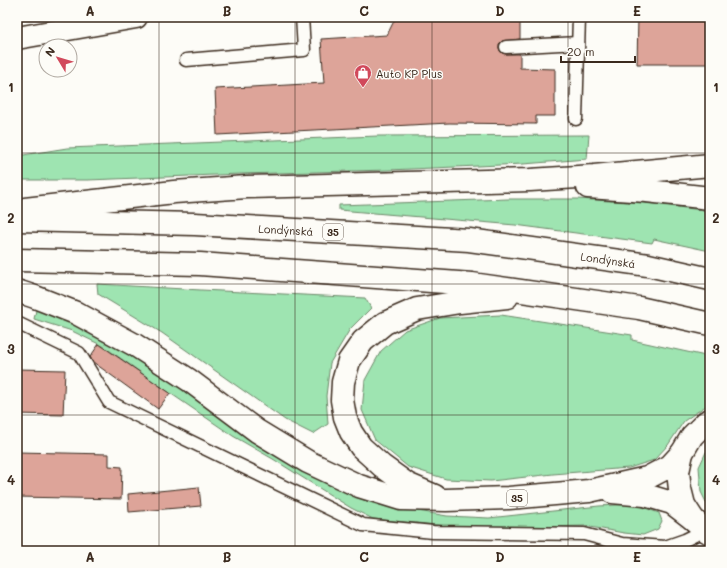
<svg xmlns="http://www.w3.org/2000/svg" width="727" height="568" viewBox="0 0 727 568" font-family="Mali,sans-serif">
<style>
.green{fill:#9ee4b1;stroke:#6c8768}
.building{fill:#dda499;stroke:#3b2a1e}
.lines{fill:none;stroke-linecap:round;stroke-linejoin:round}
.service-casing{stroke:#3b2a1e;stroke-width:15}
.tertiary-casing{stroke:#3b2a1e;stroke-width:25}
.secondary-casing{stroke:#3b2a1e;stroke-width:25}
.trunk-casing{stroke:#3b2a1e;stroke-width:25}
.service{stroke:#fdfcf7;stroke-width:12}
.tertiary{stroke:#fdfcf7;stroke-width:22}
.secondary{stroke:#fdfcf7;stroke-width:22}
.trunk{stroke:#fdfcf7;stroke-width:22}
.grid{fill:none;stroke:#3b2a1e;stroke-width:1;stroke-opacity:0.55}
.labels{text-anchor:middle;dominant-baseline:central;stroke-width:3;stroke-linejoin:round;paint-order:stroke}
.shield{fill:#fdfcf7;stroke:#75695f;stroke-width:1}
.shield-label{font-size:10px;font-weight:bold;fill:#3b2a1e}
.poi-label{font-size:11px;fill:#3b2a1e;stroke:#fdfcf7;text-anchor:start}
.street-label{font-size:11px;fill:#3b2a1e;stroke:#fdfcf7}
.neatline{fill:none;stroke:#3b2a1e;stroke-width:1.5}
.grid-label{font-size:13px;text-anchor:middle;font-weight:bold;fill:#3b2a1e}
</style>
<rect width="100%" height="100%" fill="#fdfcf7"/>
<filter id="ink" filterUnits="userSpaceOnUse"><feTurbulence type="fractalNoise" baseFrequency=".025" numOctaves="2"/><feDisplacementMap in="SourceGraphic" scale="8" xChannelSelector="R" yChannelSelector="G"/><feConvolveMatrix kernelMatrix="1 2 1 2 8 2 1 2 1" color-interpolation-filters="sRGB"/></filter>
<g filter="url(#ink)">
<g class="green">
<polygon points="589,135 587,159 523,164 388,170 240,174 88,180 17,180 17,156 67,148 378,136"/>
<polygon points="508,199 577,199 644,203 710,211 710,251 654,239 652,243 515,225 339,210 339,205"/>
<polygon points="97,284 201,290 365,298 371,308 350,329 330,363 326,396 328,424 313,434 285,420 162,333 98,294"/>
<polygon points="37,306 105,334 311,473 364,500 400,508 447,516 489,518 599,506 634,504 659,513 662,521 658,529 643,535 624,533 585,526 542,527 502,531 373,519 351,508 273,459 233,436 170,393 103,346 72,331 34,319"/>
<polygon points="501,315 632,335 632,340 710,357 710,403 684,421 668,445 654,460 629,468 553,474 491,481 446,479 408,467 375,440 362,410 365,380 381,351 405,330 440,318"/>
<polygon points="710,448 710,510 701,492 699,467 706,452"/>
</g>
<g class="building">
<polygon points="396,17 520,17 520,39 502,41 499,44 499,48 500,51 502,53 506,54 520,54 520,68 555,69 555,116 536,116 536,124 449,123 217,135 215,89 324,83 321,39 387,35"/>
<polygon points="638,17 710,17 710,64 637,64"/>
<polygon points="99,344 170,393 158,409 93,362 90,357"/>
<polygon points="17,369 65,370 63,415 17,414"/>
<polygon points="17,452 109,454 109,466 122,467 121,499 17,497"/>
<polygon points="199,487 201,506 129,512 128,494"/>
</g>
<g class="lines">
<g class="service-casing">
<g id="service">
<polyline points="506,47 578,43"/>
<polyline points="186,60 304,50 302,17"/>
<polyline points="576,119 579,17"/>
<polyline points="17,323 79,353 109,402 363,525 433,532 584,534 622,544 665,547 685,540 705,530"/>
</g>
</g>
<g class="tertiary-casing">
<polyline id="tertiary" points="17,38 136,17"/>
</g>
<g class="secondary-casing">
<polyline id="secondary" points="710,420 706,422 692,436 682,453 678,472 680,489 684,505 693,519 705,530 710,533"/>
</g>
<g class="trunk-casing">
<g id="trunk">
<polyline points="588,187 647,191 710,198"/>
<polyline points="25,209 174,192 247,187 530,180 594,176 710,165"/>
<path id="s1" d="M17,220l178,4 274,16 179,25 62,14"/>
<polyline points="17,260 200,264 472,284 639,308 710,324"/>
<polyline points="17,291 35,297 76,313 135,345 189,380 257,431 308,462 359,486 401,499 446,500 509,498 589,491 647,478 670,466 682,453"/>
<polyline points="612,492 645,495 672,503 693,519"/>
<polyline points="435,496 407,484 382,466 361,447 351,432 345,417 342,400 343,382 349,361 363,341 385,323 417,309 460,302 507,297"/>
</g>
</g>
<use href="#service" class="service"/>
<use href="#tertiary" class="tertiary"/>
<use href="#secondary" class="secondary"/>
<use href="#trunk" class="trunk"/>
</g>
</g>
<path class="grid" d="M159,17v534M295,17v534M432,17v534M568,17v534M17,153h693M17,284h693M17,415h693"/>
<defs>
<g id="shop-pin" transform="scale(0.9)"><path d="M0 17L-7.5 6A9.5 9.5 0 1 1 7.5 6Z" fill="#d1495b" stroke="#fdfcf7"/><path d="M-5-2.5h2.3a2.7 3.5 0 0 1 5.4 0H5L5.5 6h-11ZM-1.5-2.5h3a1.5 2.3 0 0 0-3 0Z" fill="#fff"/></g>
</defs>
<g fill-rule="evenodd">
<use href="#shop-pin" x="363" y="73"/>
</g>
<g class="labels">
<g class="shield">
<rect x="323" y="224" width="20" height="16" rx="3"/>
<rect x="507" y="490" width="20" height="16" rx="3"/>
</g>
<g class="shield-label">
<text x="333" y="232">35</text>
<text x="517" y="498">35</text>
</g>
<g class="poi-label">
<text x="376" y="73">Auto KP Plus</text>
</g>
<g class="street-label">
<text stroke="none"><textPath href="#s1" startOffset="269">Londýnská</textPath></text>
<text stroke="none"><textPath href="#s1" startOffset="593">Londýnská</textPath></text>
</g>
</g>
<rect width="727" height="568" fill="none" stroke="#fdfcf7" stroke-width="44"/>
<g transform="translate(58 58) rotate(308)"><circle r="19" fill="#fdfcf7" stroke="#afa8a0"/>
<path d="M0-3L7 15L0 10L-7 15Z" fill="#d1495b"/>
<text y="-6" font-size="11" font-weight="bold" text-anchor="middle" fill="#3b2a1e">N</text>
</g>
<path d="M561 56v6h74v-6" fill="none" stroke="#3b2a1e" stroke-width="2"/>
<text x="567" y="56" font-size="12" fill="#3b2a1e" stroke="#fdfcf7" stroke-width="3" paint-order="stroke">20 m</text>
<rect x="22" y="22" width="683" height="524" class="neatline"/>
<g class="grid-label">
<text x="90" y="16">A</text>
<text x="227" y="16">B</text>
<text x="364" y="16">C</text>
<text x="500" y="16">D</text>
<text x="637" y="16">E</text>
<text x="11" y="92">1</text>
<text x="716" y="92">1</text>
<text x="11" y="223">2</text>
<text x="716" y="223">2</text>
<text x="11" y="354">3</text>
<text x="716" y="354">3</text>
<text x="11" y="485">4</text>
<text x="716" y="485">4</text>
<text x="90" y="562">A</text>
<text x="227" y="562">B</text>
<text x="364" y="562">C</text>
<text x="500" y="562">D</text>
<text x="637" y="562">E</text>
</g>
</svg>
